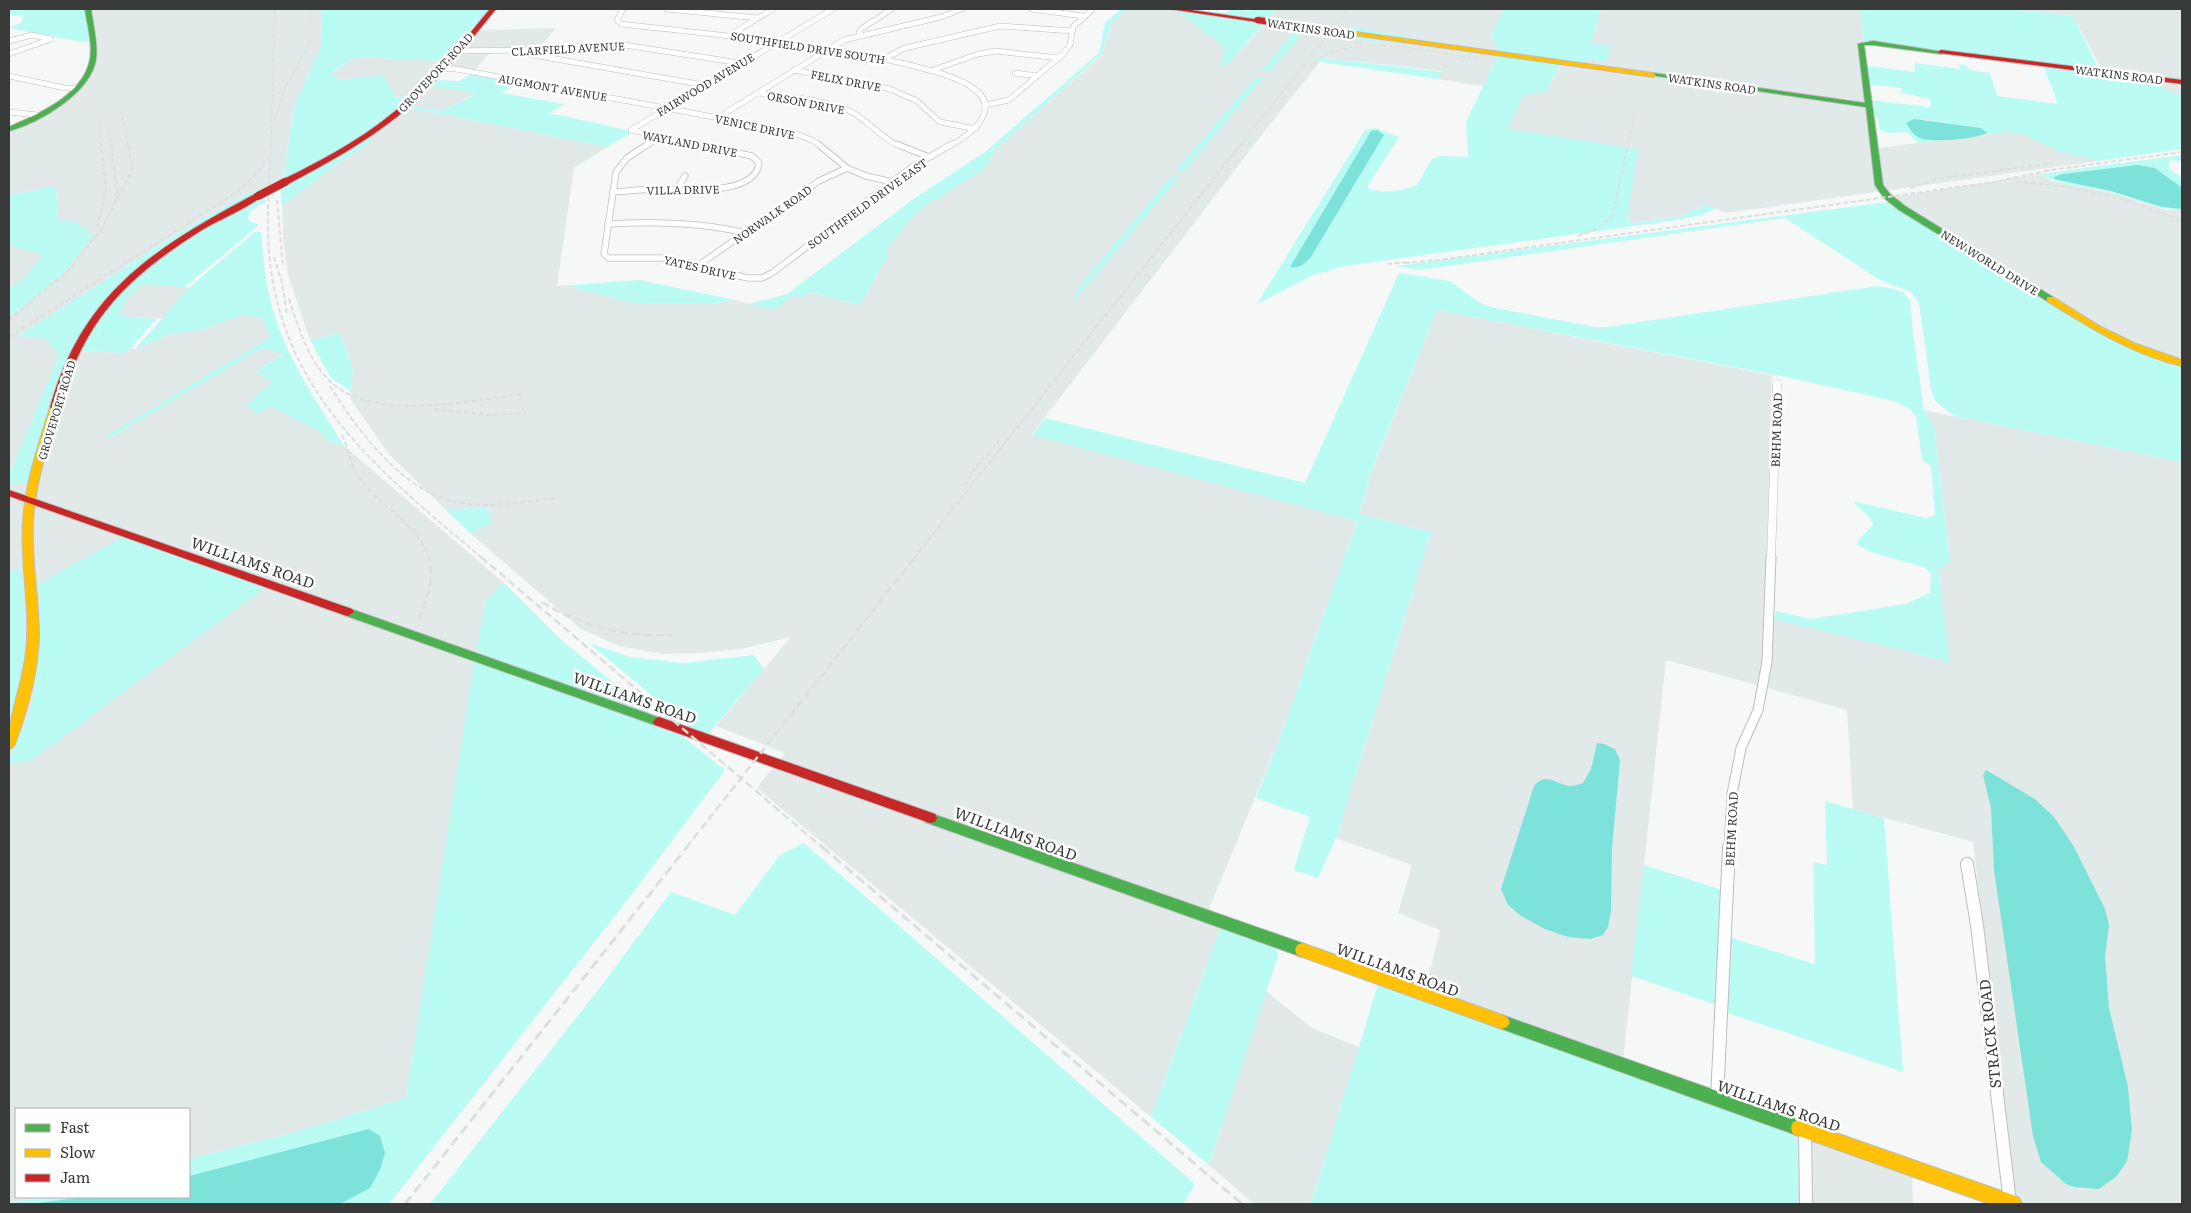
<svg xmlns="http://www.w3.org/2000/svg" width="2191" height="1213" viewBox="0 0 2191 1213" font-family="Literata,serif">
<style>
.built{fill:#e1eae9}
.green{fill:#bafbf4;fill-rule:evenodd}
.water{fill:#7de2d9}
.lines{fill:none;stroke-linecap:round;stroke-linejoin:round}
.street-far4-casing{stroke:#bcbebe;stroke-width:6}
.street-far3-casing{stroke:#bcbebe;stroke-width:7}
.street-far2-casing{stroke:#bcbebe;stroke-width:9}
.street-far1-casing{stroke:#bcbebe;stroke-width:11}
.street-casing{stroke:#bcbebe;stroke-width:14}
.fast-casing{stroke:#bcbebe;stroke-width:2}
.slow-casing{stroke:#bcbebe;stroke-width:2}
.jam-casing{stroke:#bcbebe;stroke-width:2}
.street-far4{stroke:#fefefe;stroke-width:5}
.street-far3{stroke:#fefefe;stroke-width:5.5}
.street-far2{stroke:#fefefe;stroke-width:8}
.street-far1{stroke:#fefefe;stroke-width:9}
.street{stroke:#fefefe;stroke-width:12}
.fast{fill:#4caf50;fill-rule:evenodd}
.slow{fill:#ffc107;fill-rule:evenodd}
.jam{fill:#c62828;fill-rule:evenodd}
.rail-far3{stroke:#dddede;stroke-width:1;stroke-dasharray:4 2;stroke-linecap:butt}
.rail-far2{stroke:#dddede;stroke-width:2;stroke-dasharray:5 2.5;stroke-linecap:butt}
.rail-far1{stroke:#dddede;stroke-width:2.5;stroke-dasharray:8 4;stroke-linecap:butt}
.rail{stroke:#dddede;stroke-width:3;stroke-dasharray:10 5;stroke-linecap:butt}
.jam-bridge-far1-casing{stroke:#bcbebe;stroke-width:8;stroke-linecap:butt}
.jam-bridge-casing{stroke:#bcbebe;stroke-width:9;stroke-linecap:butt}
.jam-bridge-far1{stroke:#c62828;stroke-width:6}
.jam-bridge{stroke:#c62828;stroke-width:8}
.labels{text-anchor:middle;dominant-baseline:central;stroke-width:5;stroke-linejoin:round;paint-order:stroke}
.far-street-label{font-size:11px;fill:#383a3a;stroke:#fff}
.street-label{font-size:12px;fill:#383a3a;stroke:#fff}
.near-street-label{font-size:15px;fill:#383a3a;stroke:#fff}
</style>
<rect width="100%" height="100%" fill="#f5f8f7"/>
<g class="built">
<polygon points="91,9 321,9 322,44 294,107 283,181 249,193 181,231 20,336 47,339 60,355 9,475 9,317 46,287 73,261 58,220 56,186 9,195 9,130 26,123 80,88 92,73 97,56"/>
<polygon points="1128,9 1176,10 1226,47 1221,65 1226,66 1278,9 1504,9 1491,36 1499,51 1505,53 1451,46 1349,26 1340,37 1439,46 1498,55 1483,86 1437,79 1442,71 1323,58 1274,119 1032,434 1357,521 1281,735 1208,911 1221,927 1151,1117 757,788 785,753 716,726 791,637 742,649 701,653 663,654 619,646 581,629 470,533 491,524 488,508 445,509 389,454 350,399 353,369 340,333 310,340 288,275 283,238 282,206 331,168 371,142 370,136 410,108 607,147 574,168 557,286 574,285 574,288 634,303 711,304 735,300 775,310 793,296 809,292 860,305 887,257 887,247 921,208 988,164 995,150 1102,55 1111,23"/>
<polygon points="1601,9 1860,9 1864,41 1862,66 1870,112 1875,116 1878,148 2006,132 2024,134 2059,152 2090,158 2097,161 1727,213 1704,205 1680,217 1632,223 1507,129 1523,96 1547,90 1563,61 1592,43"/>
<polygon points="2010,9 2182,9 2182,94 2166,91 2103,72 2073,16"/>
<polygon points="556,28 539,48 493,49 474,71 446,66 429,85 478,93 441,111 401,104 407,99 396,97 383,75 339,80 331,74 356,57 442,61 452,50 461,50 477,30"/>
<polygon points="2039,174 2052,181 2117,194 2166,210 2182,210 2182,361 2121,338 2068,308 1897,202 1897,197"/>
<polygon points="9,245 41,254 42,257 23,279 9,289"/>
<polygon points="143,284 190,287 162,319 120,316 124,302"/>
<polygon points="1437,310 1772,375 1765,616 1949,662 1938,569 1950,562 1934,427 1924,410 2182,462 2182,1204 2015,1204 1973,842 1853,809 1847,710 1666,660 1622,1070 1423,1000 1440,930 1398,913 1412,865 1336,838 1431,532 1359,514 1372,470"/>
<polygon points="242,315 262,318 271,337 107,436 110,438 262,348 285,353 256,371 272,382 247,405 270,406 321,432 326,440 344,446 504,583 485,602 406,1098 288,1134 189,1159 189,1109 16,1109 16,1197 36,1197 9,1203 9,484 28,483 54,392 70,351 125,353 130,348 135,349 171,334 205,329"/>
<polygon points="1266,991 1312,1028 1359,1047 1311,1204 1254,1204 1209,1165"/>
<polygon points="1792,1134 1912,1172 1913,1204 1798,1204 1798,1145"/>
</g>
<g class="green">
<polygon points="9,9 85,9 89,41 83,42 9,28 21,23 23,15 9,15"/>
<path d="M321,9h168l-47,52 -86,-4 -25,16 8,7 44,-5 13,22 12,2c-38,33 -81,58 -125,82l11,-74 28,-63z"/>
<polygon points="1121,9 1128,9 1111,23 1102,54 995,150 988,164 980,172 921,208 887,247 887,257 860,305 810,292 802,297 793,296 775,310 748,304 787,294 912,200 985,152 1099,53 1105,23"/>
<polygon points="1231,9 1249,11 1251,9 1278,9 1267,20 1192,10 1226,13"/>
<polygon points="1504,9 1601,9 1592,43 1611,46 1607,62 1586,59 1583,64 1499,51 1491,36"/>
<polygon points="1860,9 2010,9 2073,16 2099,70 1864,41"/>
<polygon points="1176,10 1264,23 1226,66 1221,65 1225,47"/>
<polygon points="1349,26 1450,45 1451,46 1345,31"/>
<polygon points="1296,30 1303,32 1297,35 1298,39 1271,70 1261,71"/>
<polygon points="1343,34 1439,46 1340,38"/>
<path d="M1498,55l63,8 -14,27 -24,6 -16,33 131,20 -11,72 6,2 47,-6 24,-12 14,3 -20,8 -28,5 -325,45 -32,9 -56,29 108,-174 11,-2 23,9 -31,48 1,4c18,5 31,2 48,-4l15,-26 9,-3 27,1 -2,-35zM1371,131l13,4 -73,122c-6,7 -11,10 -21,10z"/>
<polygon points="1323,58 1443,72 1437,79 1314,61"/>
<polygon points="1915,63 1960,69 1959,64 1967,66 1969,70 1990,73 1997,96 2058,104 2043,65 2157,80 2166,91 2182,94 2182,149 2097,161 2090,158 2059,152 2024,134 2006,132 1984,135 1986,133 1981,128 1974,127 1920,119 1928,140 1942,140 1919,143 1906,132 1887,133 1880,130 1878,119 1870,112 1871,100 1928,107 1931,106 1930,99 1898,92 1902,91 1902,88 1869,84 1867,66 1915,72"/>
<polygon points="474,73 521,82 501,93 565,104 549,113 627,130 631,133 607,147 410,108 412,106 441,111 477,94 428,85 433,80 459,81"/>
<polygon points="1256,77 1263,78 1184,171 1176,170"/>
<polygon points="370,136 371,142 331,168 282,206 280,187"/>
<path d="M2182,155v7l-12,-2 -2,8 14,10v10l-27,-20 -100,10 56,13 59,17 12,1v1c-22,0 -42,-10 -64,-16 -26,-7 -55,-8 -79,-20z"/>
<polygon points="1171,176 1179,177 1072,303 1082,283"/>
<path d="M56,186l2,34 16,1 18,13c-17,34 -53,61 -83,83v-28l14,-10 19,-22 -1,-3 -32,-9v-50z"/>
<polygon points="264,188 265,190 191,229 159,250 139,266 109,295 54,392 28,484 9,484 9,475 59,355 47,339 19,336 181,231 249,193"/>
<path d="M263,196l3,5 -16,11 -2,8 11,5 -74,62 -42,-3 -19,18 -4,14 37,3 -32,34 -44,-2c22,-40 53,-78 91,-103 29,-19 61,-35 91,-52z"/>
<polygon points="1888,202 2092,328 2165,360 2182,365 2182,462 1954,416 1935,401 1931,389 1919,303 1911,292 1880,280 1785,218 1419,270 1396,266"/>
<path d="M255,232h6c2,19 3,38 7,57 10,57 46,108 76,157l-18,-6 -5,-8 -51,-26 -13,8 -11,-9 26,-23 -16,-11 28,-17 -22,-6 -152,90 -4,-2 165,-99 -9,-19 -20,-3 -37,14 -34,5 -36,15 55,-62z"/>
<path d="M1399,273l51,8 30,22 10,4 105,20h12l270,-41 17,3 10,4 6,7 3,33 11,77 10,17 16,135 -12,7 12,93 -176,-43 2,-8 35,8 94,-15 25,-11 1,-19 -7,-7 -51,-14 -16,-8 2,-6 14,-14c-2,-9 -14,-16 -20,-24l73,17 9,-3 -4,-49 -9,-6 -6,-43 -6,-8 -16,-8 -113,-25 -344,-66 -65,159 -13,45 72,18 -95,306 -18,40 -24,-8 16,-53 -54,-19 25,-63 76,-214 -325,-86 13,-17 260,65z"/>
<polygon points="639,280 735,300 711,304 634,303 574,288 574,285"/>
<polygon points="340,333 353,369 351,391 331,378 310,340"/>
<polygon points="488,508 492,524 470,533 445,509"/>
<path d="M125,536l141,51 -234,173 -23,4c4,-19 16,-35 21,-54 10,-41 11,-83 8,-126z"/>
<path d="M22,568c2,51 7,105 -13,152v-148z"/>
<polygon points="504,583 559,638 651,714 476,653 485,602"/>
<polygon points="589,643 630,657 684,663 754,655 764,669 709,733 688,726"/>
<polygon points="474,662 677,732 725,770 632,894 389,1204 340,1204 370,1188 380,1170 384,1153 380,1136 240,1163 189,1176 189,1159 288,1134 406,1098"/>
<polygon points="1825,801 1884,818 1903,1072 1725,1012 1729,937 1815,964 1813,862 1827,865"/>
<polygon points="804,843 1195,1184 1183,1204 430,1204 605,981 671,892 735,915 780,855"/>
<polygon points="1644,865 1722,890 1717,1005 1631,976"/>
<polygon points="1221,927 1274,947 1277,950 1278,956 1209,1165 1151,1117"/>
<polygon points="1378,984 1792,1134 1798,1145 1798,1204 1311,1204"/>
<polygon points="36,1197 83,1197 30,1204 9,1204"/>
</g>
<g class="water">
<path d="M1914,119l60,8 7,1 6,5c-12,6 -55,10 -67,5 -7,-3 -10,-9 -14,-15z"/>
<path d="M1377,130l7,5 -73,122c-5,6 -12,12 -21,10l81,-136z"/>
<polygon points="2138,165 2155,168 2182,188 2182,209 2162,207 2111,191 2054,179 2056,176 2063,174"/>
<path d="M1597,743l7,1 11,5 5,11 -8,88 -1,63 -3,16 -5,8 -13,4 -22,-2 -23,-8 -24,-13 -13,-11 -7,-16 33,-103c13,-15 21,-1 37,0 4,0 8,-2 12,-3l8,-14z"/>
<polygon points="1986,770 2035,799 2054,817 2073,845 2105,909 2109,925 2105,957 2109,1008 2128,1087 2132,1130 2127,1161 2117,1176 2099,1189 2074,1187 2066,1184 2041,1162 2033,1136 1994,870 1991,808 1983,775"/>
<polygon points="369,1129 380,1136 385,1153 380,1170 370,1188 340,1204 30,1204 83,1197 189,1197 189,1176"/>
</g>
<g class="lines">
<g class="street-far4-casing">
<g id="street-far4">
<path d="M623,9l-6,11 4,4c72,8 144,15 215,26 31,5 60,11 89,19 14,4 28,7 40,14 41,22 11,48 -15,63"/>
<polyline points="667,9 757,18"/>
<polyline points="1031,9 1083,16"/>
<polyline points="730,35 773,9"/>
<polyline points="863,36 859,33 861,29 892,9"/>
<polyline points="9,41 32,35 51,39 9,54"/>
<polyline points="455,51 523,50 618,44 740,63"/>
<polyline points="527,54 704,85"/>
<polyline points="885,58 905,48 1000,26 1072,31"/>
<polyline points="440,68 456,69 789,131 814,141 820,146"/>
<polyline points="794,70 890,89 917,101 940,122 976,129"/>
<polyline points="933,70 978,54 996,51 1059,58"/>
<polyline points="1015,73 1037,76"/>
<polyline points="9,76 65,88 76,88"/>
<path d="M759,93c29,4 62,6 89,17 19,9 34,29 51,36"/>
<polyline points="985,105 1009,100 1063,54 1070,45 1073,27 1093,9"/>
<polyline points="9,112 37,115"/>
<polyline points="719,117 844,40 941,17 962,9"/>
<polyline points="646,146 660,137"/>
<polyline points="701,146 631,130 833,9"/>
</g>
</g>
<g class="street-far3-casing">
<g id="street-far3">
<polyline points="648,144 627,158 616,172 604,254 608,258 662,258 748,278 762,278 772,273 912,167 952,144"/>
<polyline points="818,144 847,168 866,176 893,182"/>
<polyline points="896,144 929,157"/>
<polyline points="677,189 685,176"/>
<path d="M613,192c16,-1 31,-3 47,-3 24,0 95,8 99,-26l-7,-7 -57,-12"/>
<path d="M608,224c47,-3 92,-2 138,9"/>
<polyline points="699,265 819,181 847,168"/>
</g>
</g>
<g class="street-far2-casing">
<polyline id="street-far2" points="1771,558 1777,384"/>
</g>
<g class="street-far1-casing">
<polyline id="street-far1" points="1729,848 1732,794 1741,748 1758,710 1767,662 1771,557"/>
</g>
<g class="street-casing">
<g id="street">
<polyline points="1967,864 1977,925 2010,1203"/>
<polyline points="1717,1099 1729,847"/>
<polyline points="1805,1130 1806,1204"/>
</g>
</g>
<g class="fast-casing">
<g id="fast">
<path d="M85,9h6c2,16 7,34 5,50 -5,34 -57,64 -87,72v-4c29,-13 75,-32 81,-68 3,-16 -3,-34 -5,-50z"/>
<polygon points="1873,41 1944,52 1941,54 1873,45 1864,45 1883,185 1890,194 1905,206 2053,297 2053,301 2047,301 1899,210 1884,198 1875,185 1866,107 1650,75 1653,73 1865,103 1858,44"/>
<polygon points="348,608 663,719 665,722 663,725 655,725 344,615 342,612"/>
<polygon points="930,813 1302,943 1307,945 1309,950 1307,955 1302,957 925,822 923,818 925,814"/>
<polygon points="1502,1015 1799,1120 1805,1122 1807,1128 1805,1134 1799,1136 1502,1029 1497,1027 1494,1022 1497,1017"/>
</g>
</g>
<g class="slow-casing">
<g id="slow">
<polygon points="1348,31 1653,73 1656,75 1653,77 1346,34"/>
<path d="M2047,297h6l48,30 33,16 48,17v6c-49,-11 -93,-39 -135,-65z"/>
<path d="M55,404l5,3c-12,38 -25,76 -27,115 -2,38 6,76 6,114 -1,37 -11,73 -24,108l-2,3 -4,2c-2,-32 14,-65 17,-97 5,-43 -6,-87 -3,-130 2,-40 16,-77 27,-115z"/>
<polygon points="1302,943 1502,1015 1507,1017 1510,1022 1507,1027 1502,1029 1297,955 1295,950 1297,945"/>
<polygon points="1799,1120 2013,1195 2019,1198 2022,1204 1990,1204 1799,1136 1793,1134 1791,1128 1793,1122"/>
</g>
</g>
<g class="jam-casing">
<g id="jam">
<path d="M490,9h6c-30,37 -61,77 -98,107 -34,27 -72,48 -110,68h-6v-4c45,-22 89,-46 126,-80 31,-27 56,-60 82,-91z"/>
<polygon points="1170,9 1184,9 1260,20 1257,22"/>
<polygon points="1941,50 2182,80 2182,84 1939,53 1938,52"/>
<path d="M255,194l7,2c-14,12 -43,24 -60,34 -75,47 -119,90 -142,177l-5,3 -3,-1 -2,-2c33,-116 105,-159 205,-213z"/>
<polygon points="9,490 352,609 354,612 348,616 344,615 9,496"/>
<polygon points="659,717 935,814 937,818 935,822 930,823 655,725 653,722 655,719"/>
</g>
</g>
<use href="#street-far4" class="street-far4"/>
<use href="#street-far3" class="street-far3"/>
<use href="#street-far2" class="street-far2"/>
<use href="#street-far1" class="street-far1"/>
<use href="#street" class="street"/>
<use href="#fast" class="fast"/>
<use href="#slow" class="slow"/>
<use href="#jam" class="jam"/>
<g class="rail-far3">
<polyline points="1337,39 1363,43"/>
<path d="M1310,65c5,-3 11,-8 16,-10 43,-20 108,-3 153,4"/>
<polyline points="121,111 128,146"/>
<polyline points="107,114 111,146"/>
<polyline points="275,119 285,87 310,44 310,9"/>
<polyline points="99,123 101,146"/>
<polyline points="271,146 275,9"/>
<polyline points="1240,146 1348,9"/>
<polyline points="1628,146 1636,110"/>
</g>
<g class="rail-far2">
<polyline points="111,144 117,191 116,200"/>
<path d="M271,144c-2,44 -6,90 1,133 21,128 118,203 210,281"/>
<polyline points="2044,171 2182,152"/>
<path d="M2016,182c58,3 112,16 166,39"/>
<polyline points="1910,188 1937,179 2054,163"/>
<polyline points="277,200 283,267"/>
<polyline points="97,228 106,190 101,144"/>
<polyline points="1578,236 1599,228 1613,215 1628,144"/>
<polyline points="274,257 282,282 287,315"/>
<polyline points="1405,263 1439,260 1994,182 2051,170"/>
<polyline points="1387,264 1410,262"/>
<path d="M289,299c9,27 18,58 38,79 41,46 141,23 195,16"/>
<polyline points="9,320 67,272 101,230 133,168 128,144"/>
<polyline points="9,337 239,191 262,168 269,156"/>
<path d="M330,386c27,44 72,105 126,116 32,6 66,1 98,-4"/>
<polyline points="434,409 490,415 526,413"/>
<path d="M342,435c7,14 8,30 17,43 18,25 64,52 70,80"/>
<polyline points="964,485 978,464 1001,439"/>
<polyline points="914,558 1241,144"/>
</g>
<g class="rail-far1">
<polyline points="481,557 823,848"/>
<path d="M542,602c41,25 82,35 130,33"/>
<path d="M419,620c8,-21 15,-40 10,-63"/>
<polyline points="686,848 915,557"/>
</g>
<g class="rail">
<polyline points="822,847 1242,1204"/>
<polyline points="405,1204 687,847"/>
</g>
<g class="jam-bridge-far1-casing">
<polyline id="jam-bridge-far1" points="1257,20 1348,33"/>
</g>
<g class="jam-bridge-casing">
<polyline id="jam-bridge" points="258,196 285,182"/>
</g>
<use href="#jam-bridge-far1" class="jam-bridge-far1"/>
<use href="#jam-bridge" class="jam-bridge"/>
</g>
<g class="labels">
<g class="far-street-label">
<text transform="translate(1311 28) rotate(8)">WATKINS ROAD</text>
<text transform="translate(808 47) rotate(9)">SOUTHFIELD DRIVE SOUTH</text>
<text transform="translate(568 48) rotate(-3)">CLARFIELD AVENUE</text>
<text transform="translate(435 72) rotate(-47)">GROVEPORT ROAD</text>
<text transform="translate(2119 74) rotate(7)">WATKINS ROAD</text>
<text transform="translate(846 80) rotate(11)">FELIX DRIVE</text>
<text transform="translate(1712 83) rotate(8)">WATKINS ROAD</text>
<text transform="translate(705 84) rotate(-31)">FAIRWOOD AVENUE</text>
<text transform="translate(553 87) rotate(10)">AUGMONT AVENUE</text>
<text transform="translate(806 102) rotate(11)">ORSON DRIVE</text>
<text transform="translate(755 126) rotate(12)">VENICE DRIVE</text>
<text transform="translate(690 143) rotate(11)">WAYLAND DRIVE</text>
<text transform="translate(683 189) rotate(-1)">VILLA DRIVE</text>
<text transform="translate(867 203) rotate(-36)">SOUTHFIELD DRIVE EAST</text>
<text transform="translate(772 214) rotate(-35)">NORWALK ROAD</text>
<text transform="translate(1990 262) rotate(32)">NEW WORLD DRIVE</text>
<text transform="translate(700 267) rotate(13)">YATES DRIVE</text>
<text transform="translate(56 410) rotate(-73)">GROVEPORT ROAD</text>
</g>
<g class="street-label">
<text transform="translate(1776 430) rotate(-88)">BEHM ROAD</text>
<text transform="translate(1731 829) rotate(-87)">BEHM ROAD</text>
</g>
<g class="near-street-label">
<text transform="translate(253 562) rotate(19)">WILLIAMS ROAD</text>
<text transform="translate(635 697) rotate(19)">WILLIAMS ROAD</text>
<text transform="translate(1016 833) rotate(20)">WILLIAMS ROAD</text>
<text transform="translate(1398 969) rotate(20)">WILLIAMS ROAD</text>
<text transform="translate(1989 1034) rotate(-96)">STRACK ROAD</text>
<text transform="translate(1779 1105) rotate(19)">WILLIAMS ROAD</text>
</g>
</g>
<rect width="2191" height="1213" fill="none" stroke="#383a3a" stroke-width="20"/>
<rect x="15" y="1108" width="175" height="90" fill="#ffffff" stroke="#afb0b0"/>
<rect x="25" y="1124" width="25" height="8" fill="#4caf50" stroke="#afb0b0"/>
<text x="60" y="1133" font-size="15" fill="#383a3a">Fast</text>
<rect x="25" y="1149" width="25" height="8" fill="#ffc107" stroke="#afb0b0"/>
<text x="60" y="1158" font-size="15" fill="#383a3a">Slow</text>
<rect x="25" y="1174" width="25" height="8" fill="#c62828" stroke="#afb0b0"/>
<text x="60" y="1183" font-size="15" fill="#383a3a">Jam</text>
</svg>
